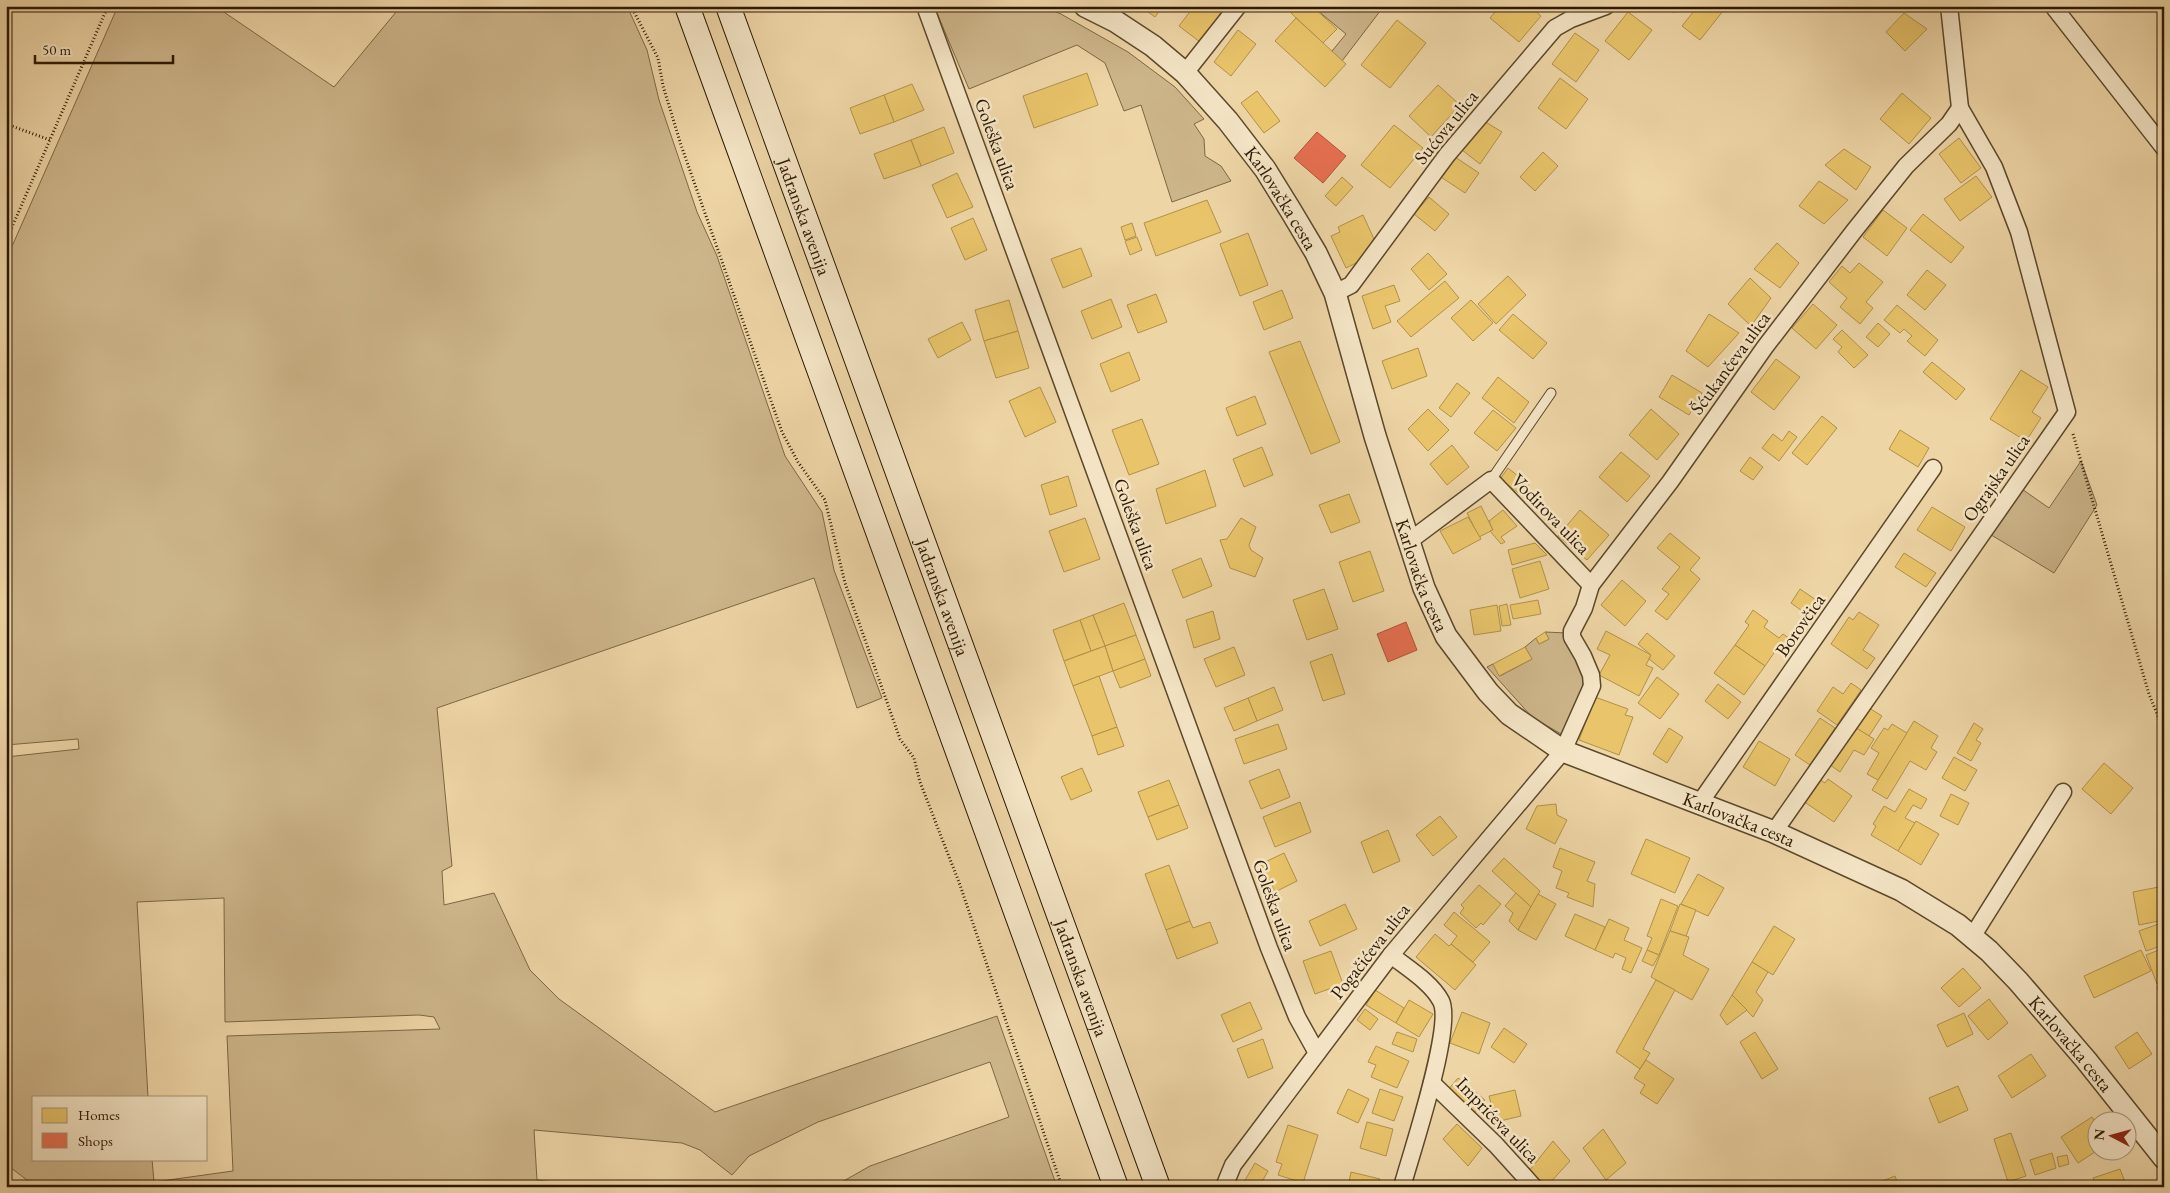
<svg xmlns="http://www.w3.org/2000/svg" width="2170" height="1193" viewBox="0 0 2170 1193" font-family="'EB Garamond',serif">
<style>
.green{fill:#cdb58a;stroke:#7c6745;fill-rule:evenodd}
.homes{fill:#e9c46a;stroke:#b0914a}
.shops{fill:#e76f51;stroke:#af5539}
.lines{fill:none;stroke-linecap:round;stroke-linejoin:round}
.service-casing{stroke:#5c482a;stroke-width:11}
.minor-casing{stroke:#5c482a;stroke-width:19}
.tertiary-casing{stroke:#5c482a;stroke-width:24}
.secondary-casing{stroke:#2c1900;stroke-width:26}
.path{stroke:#2c1900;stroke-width:3;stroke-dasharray:1 2.5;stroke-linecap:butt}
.service{stroke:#f4e4c5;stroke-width:9}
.minor{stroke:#f4e4c5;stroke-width:16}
.tertiary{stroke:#f4e4c5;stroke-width:21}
.secondary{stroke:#f4e4c5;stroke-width:24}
.labels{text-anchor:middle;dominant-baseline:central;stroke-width:5;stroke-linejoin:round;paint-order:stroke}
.street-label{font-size:19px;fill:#2c1900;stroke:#f4e4c5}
</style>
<rect width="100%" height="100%" fill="#eed5a6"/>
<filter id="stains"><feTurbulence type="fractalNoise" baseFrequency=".004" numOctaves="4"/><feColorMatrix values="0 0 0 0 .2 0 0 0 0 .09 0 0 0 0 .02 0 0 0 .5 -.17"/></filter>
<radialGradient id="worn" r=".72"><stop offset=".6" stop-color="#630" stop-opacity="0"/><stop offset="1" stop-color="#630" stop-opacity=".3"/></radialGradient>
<g class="green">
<path d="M118,6h97l119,81 67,-81h226l20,44 12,50 38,112 20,44 68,200 37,56 12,58 48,128 -25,10 -43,-130 -377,130 15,158 -10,5 2,34 50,-12 36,77 29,29 156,113 282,-96 60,171h-224l37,-21 139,-49 -19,-55 -172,60 -69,34 -17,19 -32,-25 -18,-7 -148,-13 3,50 27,3v4h-528l-30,-23v-407l73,-8 -1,-10 -72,6v-485zM224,898l1,124 194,-7 15,2 6,12 -213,7 6,135 -79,11 -2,-23h-118v-62h114l-11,-195z"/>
<polygon points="934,6 1042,6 1061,14 1128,52 1175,87 1204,119 1194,124 1204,139 1205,156 1221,166 1231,181 1172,202 1141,105 1124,111 1105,63 1077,45 969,89"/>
<polygon points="1312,6 1356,6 1359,9 1361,6 1384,6 1342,61 1332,51 1346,34"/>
<polygon points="2081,461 2097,505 2054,573 1988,533 2019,487 2049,508"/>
<polygon points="1545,632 1567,633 1583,674 1583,684 1581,695 1564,733 1561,734 1532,717 1487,667 1493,664 1500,676 1532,659 1525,647 1536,638 1539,644 1549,639"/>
</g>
<g class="homes">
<polygon points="1140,6 1163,6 1155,17"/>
<polygon points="1191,6 1218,6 1215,9 1221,14 1200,42 1179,26 1192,9"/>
<polygon points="1297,6 1312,6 1337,29 1323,43 1291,13"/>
<polygon points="1500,6 1530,6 1541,16 1519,42 1490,18"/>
<polygon points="1666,6 1680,6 1674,13"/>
<polygon points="1698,6 1727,6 1700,40 1682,26"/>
<polygon points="1628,12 1652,30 1629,60 1605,41"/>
<polygon points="1904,13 1927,29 1905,51 1886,32"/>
<polygon points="1296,18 1346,64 1325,87 1275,41"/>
<polygon points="1397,20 1426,43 1390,88 1361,65"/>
<polygon points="1238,30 1256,44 1231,76 1214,62"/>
<polygon points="1575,33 1599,50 1576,82 1552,64"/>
<polygon points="1087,73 1098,105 1034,128 1023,96"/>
<polygon points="1560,78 1588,99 1566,129 1538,108"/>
<polygon points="912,84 924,110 894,122 884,95"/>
<polygon points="1438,85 1460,105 1431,137 1409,116"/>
<polygon points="1257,91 1280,121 1264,133 1241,103"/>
<polygon points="1902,93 1931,118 1909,144 1880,119"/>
<polygon points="884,95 894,122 860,134 850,108"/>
<polygon points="1484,121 1502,132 1480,164 1462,150"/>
<polygon points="1394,125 1423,148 1390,188 1361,165"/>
<polygon points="944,127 954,153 921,166 911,140"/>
<polygon points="1959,138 1981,168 1961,183 1939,154"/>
<polygon points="911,140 921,166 884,179 874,154"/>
<polygon points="1844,149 1871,167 1856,190 1825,165"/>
<polygon points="1543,152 1558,166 1535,191 1520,177"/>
<polygon points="1455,157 1479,173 1465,193 1441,177"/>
<polygon points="957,173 973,207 947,218 932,185"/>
<polygon points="1976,176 1992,197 1960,221 1944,199"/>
<polygon points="1342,177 1353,187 1336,206 1325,196"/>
<polygon points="1819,181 1848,200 1824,224 1799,206"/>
<polygon points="1429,197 1449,214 1435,231 1414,214"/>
<polygon points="1207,200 1221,232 1156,256 1144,223"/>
<polygon points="1883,210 1907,228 1887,256 1863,237"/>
<polygon points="1923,214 1964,247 1951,263 1910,230"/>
<polygon points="1363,215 1374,239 1360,261 1346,268 1331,236 1340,232 1338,227"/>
<polygon points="973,218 987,250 965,260 951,228"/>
<polygon points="1132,223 1136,236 1125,240 1121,227"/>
<polygon points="1248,233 1268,285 1240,296 1220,244"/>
<polygon points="1137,237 1142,250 1130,255 1125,241"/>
<polygon points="1777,243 1799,263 1780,288 1754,269"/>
<polygon points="1081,248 1092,276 1063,288 1051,259"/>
<polygon points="1428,253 1447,274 1429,290 1411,269"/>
<polygon points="1859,263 1883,282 1866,302 1873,308 1860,324 1840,307 1847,298 1829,282 1842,266 1850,273"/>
<polygon points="1927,270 1946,285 1925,310 1907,295"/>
<polygon points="1508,276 1526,295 1496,324 1478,304"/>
<polygon points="1750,278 1771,298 1751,326 1728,304"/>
<polygon points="1445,281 1459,298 1411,337 1397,321"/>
<polygon points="1394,285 1400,301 1385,306 1391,322 1373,329 1362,296"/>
<polygon points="1282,290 1293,318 1264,330 1253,302"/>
<polygon points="1156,294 1167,322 1138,333 1127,305"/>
<polygon points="1111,299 1122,327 1092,339 1081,311"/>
<polygon points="1009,300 1018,331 984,341 975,310"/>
<polygon points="1471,300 1493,323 1473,341 1451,318"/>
<polygon points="1813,304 1837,325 1816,349 1792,328"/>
<polygon points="1897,305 1938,340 1925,356 1907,341 1912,336 1904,329 1900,333 1884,320"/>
<polygon points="1513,314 1547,343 1533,359 1499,330"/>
<polygon points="1709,314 1739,333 1708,367 1686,351"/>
<polygon points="962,322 971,340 938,358 928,339"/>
<polygon points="1878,323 1890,334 1878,347 1866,337"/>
<polygon points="1842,330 1868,355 1854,368 1838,352 1842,347 1833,339"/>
<polygon points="1018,331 1029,368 996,378 984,341"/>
<polygon points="1300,341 1340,442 1311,454 1269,352"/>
<polygon points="1418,348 1427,376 1392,389 1382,361"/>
<polygon points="1129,352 1140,380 1111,392 1100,364"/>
<polygon points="1776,359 1800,377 1774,410 1751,392"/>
<polygon points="1932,362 1965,389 1956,400 1923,372"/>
<polygon points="2021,370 2048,387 2032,412 2041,418 2026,441 1990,419"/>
<polygon points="1672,375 1702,393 1689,415 1659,397"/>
<polygon points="1498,377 1529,402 1514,423 1482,398"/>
<polygon points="1457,383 1470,393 1451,417 1439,408"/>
<polygon points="1040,387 1056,422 1025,437 1009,401"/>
<polygon points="1255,396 1266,424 1237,436 1226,408"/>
<polygon points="1428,409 1449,430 1428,451 1408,429"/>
<polygon points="1651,409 1679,434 1657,460 1629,435"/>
<polygon points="1493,410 1516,428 1497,451 1474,433"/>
<polygon points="1822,416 1837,428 1807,465 1792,453"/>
<polygon points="1142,419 1159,464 1129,475 1112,430"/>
<polygon points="1900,430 1929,448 1918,467 1889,449"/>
<polygon points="1789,431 1797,437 1779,461 1762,448 1773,434 1782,441"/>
<polygon points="1452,445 1469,467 1447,485 1430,464"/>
<polygon points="1262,447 1273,475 1244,487 1233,459"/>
<polygon points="1621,452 1650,476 1627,502 1599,477"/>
<polygon points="1750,457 1763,467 1753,480 1740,471"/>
<polygon points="1508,468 1529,485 1521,495 1500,479"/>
<polygon points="1205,470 1216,506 1166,524 1156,489"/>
<polygon points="1068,476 1077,506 1050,515 1041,485"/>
<polygon points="1349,494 1360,522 1331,533 1319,505"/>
<polygon points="1481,506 1493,530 1479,537 1467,513"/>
<polygon points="1932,507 1965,527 1951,551 1917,530"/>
<polygon points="1503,510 1517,526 1501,537 1505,542 1501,544 1490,531 1493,530 1489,521"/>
<polygon points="1580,510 1609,535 1587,560 1558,536"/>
<polygon points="1468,517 1481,539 1453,554 1440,531"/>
<polygon points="1085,518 1100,559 1064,572 1049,531"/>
<polygon points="1241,518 1256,527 1249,545 1251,550 1263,558 1255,577 1230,568 1220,540 1227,539"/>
<polygon points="1670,533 1700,558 1690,570 1700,579 1667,620 1655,611 1669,594 1662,589 1680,567 1657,548"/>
<polygon points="1535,543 1547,555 1512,565 1508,550"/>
<polygon points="1370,551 1384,591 1353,602 1339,562"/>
<polygon points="1904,553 1936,573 1926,587 1895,567"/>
<polygon points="1201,558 1212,586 1183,598 1172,570"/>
<polygon points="1540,561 1549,589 1520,598 1512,569"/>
<polygon points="1622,580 1646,601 1625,626 1601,605"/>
<polygon points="1324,589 1338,629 1307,640 1293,600"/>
<polygon points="1800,589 1822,604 1812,618 1791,603"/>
<polygon points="1538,600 1541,614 1513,619 1510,605"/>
<polygon points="1124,603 1136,635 1105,646 1093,615"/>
<polygon points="1507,604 1511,625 1502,626 1499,606"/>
<polygon points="1497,605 1501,631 1474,635 1470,610"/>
<polygon points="1753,610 1768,621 1764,627 1779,638 1783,634 1796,643 1787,654 1778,647 1765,666 1735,645 1749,625 1745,622"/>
<polygon points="1213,611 1220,639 1194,648 1186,620"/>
<polygon points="1859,612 1879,625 1863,650 1875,658 1867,669 1831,644 1849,617 1853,620"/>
<polygon points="1093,615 1105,646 1091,651 1080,620"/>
<polygon points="1080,620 1091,651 1064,661 1053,630"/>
<polygon points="1606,631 1651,655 1646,665 1653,668 1639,696 1599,675 1610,655 1597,649"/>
<polygon points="1545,632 1549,639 1539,644 1536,638"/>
<polygon points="1647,633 1675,656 1663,670 1649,659 1651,655 1638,644"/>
<polygon points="1136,635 1145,659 1113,671 1105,646"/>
<polygon points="1735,645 1765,666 1744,695 1714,673"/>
<polygon points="1105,646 1113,671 1073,686 1064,661"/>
<polygon points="1234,647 1245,675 1216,687 1204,659"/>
<polygon points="1525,647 1532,659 1499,676 1493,664"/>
<polygon points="1332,654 1345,694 1323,701 1310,662"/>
<polygon points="1145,659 1151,676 1120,688 1113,671"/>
<polygon points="1099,676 1117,727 1092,736 1073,686"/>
<polygon points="1657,677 1679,694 1660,719 1638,703"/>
<polygon points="1851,683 1861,690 1837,725 1817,711 1833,687 1843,694"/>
<polygon points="1718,684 1741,702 1728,719 1705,701"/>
<polygon points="1274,687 1283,710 1257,721 1248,698"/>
<polygon points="1595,697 1628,709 1625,715 1633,717 1619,755 1579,740"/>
<polygon points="1248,698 1257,721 1234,731 1224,708"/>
<polygon points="1866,706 1882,716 1869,736 1853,726"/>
<polygon points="1820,718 1835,728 1810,765 1795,755"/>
<polygon points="1914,721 1938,736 1931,748 1937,752 1926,770 1910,761 1887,799 1872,790"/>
<polygon points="1974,723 1983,729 1976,740 1981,743 1971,761 1957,753"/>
<polygon points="1278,724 1287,749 1244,764 1235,739"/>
<polygon points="1892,724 1907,733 1878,780 1867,774 1879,753 1871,748 1884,728 1888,730"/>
<polygon points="1853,726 1874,739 1864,755 1854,750 1840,772 1829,764"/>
<polygon points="1117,727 1124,746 1098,755 1092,736"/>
<polygon points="1669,728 1683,737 1667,763 1653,754"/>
<polygon points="1759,741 1790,759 1775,786 1743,767"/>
<polygon points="1954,757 1977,770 1965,791 1942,778"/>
<polygon points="2104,763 2133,788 2111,814 2082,789"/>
<polygon points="1082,768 1092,791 1071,800 1061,777"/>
<polygon points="1279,769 1290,797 1261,809 1249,781"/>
<polygon points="1819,779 1825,783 1828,779 1852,796 1834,822 1803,801"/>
<polygon points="1169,780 1179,805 1148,817 1138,792"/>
<polygon points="1909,789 1927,799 1921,809 1913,805 1905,818 1915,823 1898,851 1871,835 1876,826 1873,824 1884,806 1895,812"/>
<polygon points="1951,794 1969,803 1958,825 1940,816"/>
<polygon points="1300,802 1311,832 1275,847 1263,817"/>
<polygon points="1556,804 1557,815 1567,820 1555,844 1526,829 1537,806"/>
<polygon points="1179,805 1188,828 1157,840 1148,817"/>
<polygon points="1440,816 1457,837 1433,856 1416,835"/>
<polygon points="1916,821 1939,834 1921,865 1898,851"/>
<polygon points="1388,830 1400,861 1373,873 1361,842"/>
<polygon points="1646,839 1690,858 1675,893 1631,874"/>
<polygon points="1560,848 1595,862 1587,881 1595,884 1593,907 1567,897 1569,893 1556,888 1562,871 1553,867"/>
<polygon points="1284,853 1297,881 1275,892 1261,864"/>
<polygon points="1504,858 1540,891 1531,907 1492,871"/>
<polygon points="1169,865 1190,921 1166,930 1145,874"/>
<polygon points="1698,874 1724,888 1708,916 1681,904"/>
<polygon points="1479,885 1501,904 1483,925 1481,923 1476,928 1460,913 1464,908 1461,905"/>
<polygon points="2164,886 2164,920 2139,925 2133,892"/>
<polygon points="1516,893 1531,907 1518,930 1509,921 1513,913 1505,906"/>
<polygon points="1538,894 1556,904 1536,940 1518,930"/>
<polygon points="1661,899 1678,906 1659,955 1647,950 1652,938 1647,936"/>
<polygon points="1345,904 1357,929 1320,946 1309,921"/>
<polygon points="1680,904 1696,910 1686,936 1670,931"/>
<polygon points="1454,912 1490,942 1473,962 1451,944 1457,936 1444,925"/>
<polygon points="1575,914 1605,927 1595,950 1565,936"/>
<polygon points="1609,919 1629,928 1624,940 1642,948 1631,973 1622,969 1626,958 1615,953 1613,958 1595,950"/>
<polygon points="1190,921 1193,928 1210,922 1218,943 1177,959 1166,930"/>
<polygon points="2164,922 2164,945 2146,951 2139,931"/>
<polygon points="1774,926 1795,939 1773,975 1752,962"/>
<polygon points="1670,931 1689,937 1683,955 1709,969 1692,1000 1651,977"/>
<polygon points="1435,934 1449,946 1451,944 1476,965 1455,990 1416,957"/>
<polygon points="2164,948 2164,982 2157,984 2146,955"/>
<polygon points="1647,950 1659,955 1653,966 1642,961"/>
<polygon points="2141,950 2151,971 2094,998 2084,976"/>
<polygon points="1331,951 1343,984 1315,994 1303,961"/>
<polygon points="1752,962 1768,972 1756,992 1763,1000 1753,1017 1732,995"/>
<polygon points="1963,968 1981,988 1959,1007 1941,988"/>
<polygon points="1656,980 1675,990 1643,1049 1650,1053 1640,1069 1616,1052"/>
<polygon points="2164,985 2164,1005 2157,987"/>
<polygon points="1375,990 1404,1008 1396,1023 1366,1005"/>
<polygon points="1732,995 1747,1010 1727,1025 1720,1015"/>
<polygon points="1989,999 2008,1023 1988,1040 1968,1016"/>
<polygon points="1409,1000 1433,1014 1419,1037 1396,1023"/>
<polygon points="1250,1002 1262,1029 1233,1042 1221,1015"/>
<polygon points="1365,1009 1378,1019 1370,1030 1357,1020"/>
<polygon points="1462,1012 1490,1023 1479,1054 1450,1043"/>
<polygon points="1964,1013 1973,1034 1947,1047 1937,1025"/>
<polygon points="1504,1028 1527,1044 1514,1063 1491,1047"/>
<polygon points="1397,1032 1417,1039 1413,1052 1392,1044"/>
<polygon points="1755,1032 1778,1069 1762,1079 1740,1042"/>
<polygon points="2137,1032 2152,1054 2129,1069 2115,1047"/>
<polygon points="1263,1039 1273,1068 1248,1078 1237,1049"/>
<polygon points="1376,1046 1409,1061 1397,1088 1371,1077 1376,1065 1368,1062"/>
<polygon points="2031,1054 2046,1076 2012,1098 1998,1076"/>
<polygon points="1646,1060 1674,1079 1657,1104 1640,1093 1645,1085 1634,1078"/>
<polygon points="1458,1078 1485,1100 1475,1112 1448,1090"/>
<polygon points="1958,1086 1968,1110 1939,1123 1929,1098"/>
<polygon points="1348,1089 1369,1099 1358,1123 1337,1113"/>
<polygon points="1380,1089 1403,1097 1394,1121 1372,1113"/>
<polygon points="1515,1090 1521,1116 1496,1122 1489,1096"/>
<polygon points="2092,1117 2098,1126 2098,1150 2078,1163 2061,1137"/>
<polygon points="1367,1122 1393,1129 1386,1156 1360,1148"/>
<polygon points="1457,1124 1482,1148 1468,1166 1443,1139"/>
<polygon points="1288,1125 1318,1135 1303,1183 1278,1175 1282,1164 1276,1162"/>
<polygon points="1603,1129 1626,1163 1606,1180 1583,1148"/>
<polygon points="2011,1133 2026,1176 2008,1182 1994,1139"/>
<polygon points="1553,1141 1570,1161 1547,1186 1529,1171"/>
<polygon points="2052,1153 2056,1168 2035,1175 2030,1160"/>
<polygon points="2067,1155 2069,1164 2059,1167 2057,1157"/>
<polygon points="1255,1163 1268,1171 1259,1187 1241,1187"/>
<polygon points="2120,1169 2127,1187 2096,1187 2093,1178"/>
<polygon points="1351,1172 1380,1179 1378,1187 1348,1187"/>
<polygon points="1895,1176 1899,1187 1867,1187"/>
</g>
<g class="shops">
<polygon points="1317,132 1346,156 1323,183 1294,158"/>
<polygon points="1406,622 1417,650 1388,662 1377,634"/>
</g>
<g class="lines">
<g class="service-casing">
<polyline id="service" points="1491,480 1551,393"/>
</g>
<g class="minor-casing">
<g id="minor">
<polyline points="925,6 1269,948 1297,1017 1317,1053"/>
<polyline points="2053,6 2164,148"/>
<polyline points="1185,73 1238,6"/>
<polyline points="1335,293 1351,285 1447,155 1555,28 1571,19 1606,6"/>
<polyline points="1408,542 1491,480 1591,585"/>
<polyline points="1699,804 1933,468"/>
<polyline points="1774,832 2067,412 2019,232 1994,167 1960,108"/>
<polyline points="1972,937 2063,792"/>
<path d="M1391,955c16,13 40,27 50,46 13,25 -30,153 -39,186"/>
<polyline points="1432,1083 1496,1145 1534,1187"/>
<polyline points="1224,1187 1233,1165 1391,955 1563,751 1592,686 1591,675 1583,656 1572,637 1572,631 1584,608 1591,585 1670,482 1765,347 1854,231 1906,166 1949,124 1960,108 1949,6"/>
</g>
</g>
<g class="tertiary-casing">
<g id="tertiary">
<path id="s1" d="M1085,6l30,15 38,25 32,27 43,48 37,48 26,42 25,42 19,40 40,143 49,152 22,48 42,56 21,22 54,37 211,81 127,58 57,35 31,26 29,30 68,79 78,98"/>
</g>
</g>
<g class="secondary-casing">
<g id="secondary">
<polyline points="687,6 1116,1187"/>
<path id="s2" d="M728,6l430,1181"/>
</g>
</g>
<g class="path">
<polyline points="631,6 658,58 663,86 681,145 782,432 798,462 825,500 845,583 900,739 914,758 920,782 960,885 1062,1187"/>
<polyline points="6,124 50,140"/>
<polyline points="6,241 108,6"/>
<polyline points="2073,434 2149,694 2160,721 2164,720"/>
</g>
<use href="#service" class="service"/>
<use href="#minor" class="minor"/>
<use href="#tertiary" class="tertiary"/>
<use href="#secondary" class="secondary"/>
</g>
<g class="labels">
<g class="street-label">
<text transform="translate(1446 127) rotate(-51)">Sućova ulica</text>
<text transform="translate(997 144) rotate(70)">Goleška ulica</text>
<text stroke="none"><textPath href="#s1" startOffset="279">Karlovačka cesta</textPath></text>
<text stroke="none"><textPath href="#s2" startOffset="224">Jadranska avenija</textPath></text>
<text transform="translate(1730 363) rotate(-54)">Šćukančeva ulica</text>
<text transform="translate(1996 478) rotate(-55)">Ograjska ulica</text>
<text transform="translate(1551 514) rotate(46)">Vodirova ulica</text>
<text transform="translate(1136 524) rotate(70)">Goleška ulica</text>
<text stroke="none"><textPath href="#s1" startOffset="684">Karlovačka cesta</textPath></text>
<text stroke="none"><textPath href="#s2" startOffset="629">Jadranska avenija</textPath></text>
<text transform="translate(1800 625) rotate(-55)">Borovčica</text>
<text stroke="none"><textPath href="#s1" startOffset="1104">Karlovačka cesta</textPath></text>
<text transform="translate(1275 905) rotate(70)">Goleška ulica</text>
<text transform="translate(1370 951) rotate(-52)">Pogačićeva ulica</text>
<text stroke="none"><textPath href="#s2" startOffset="1034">Jadranska avenija</textPath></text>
<text stroke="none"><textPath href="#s1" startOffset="1512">Karlovačka cesta</textPath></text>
<text transform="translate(1498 1120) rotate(46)">Imprićeva ulica</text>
</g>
</g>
<rect width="2170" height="1193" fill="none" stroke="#eed5a6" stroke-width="25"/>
<rect x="8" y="8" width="2155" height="1178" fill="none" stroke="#2c1900" stroke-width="2.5"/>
<rect x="12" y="12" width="2145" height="1168" fill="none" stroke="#2c1900"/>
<rect x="32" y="1096" width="175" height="65" fill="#f4e4c5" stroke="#a49376"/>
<rect x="42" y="1108" width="25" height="15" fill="#e9c46a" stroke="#a49376"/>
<text x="78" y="1120" font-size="15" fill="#2c1900">Homes</text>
<rect x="42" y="1133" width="25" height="15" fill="#e76f51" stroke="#a49376"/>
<text x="78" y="1146" font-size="15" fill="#2c1900">Shops</text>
<g transform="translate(2112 1136) rotate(276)"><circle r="24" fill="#f4e4c5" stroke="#a49376"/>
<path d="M0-4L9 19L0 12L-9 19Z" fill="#8f2418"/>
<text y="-8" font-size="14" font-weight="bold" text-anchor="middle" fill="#2c1900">N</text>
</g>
<path d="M35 55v8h138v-8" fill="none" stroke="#2c1900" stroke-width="2.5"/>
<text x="42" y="55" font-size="15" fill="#2c1900" stroke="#f4e4c5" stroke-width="4" paint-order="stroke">50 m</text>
<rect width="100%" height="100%" filter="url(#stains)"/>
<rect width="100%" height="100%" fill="url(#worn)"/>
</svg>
